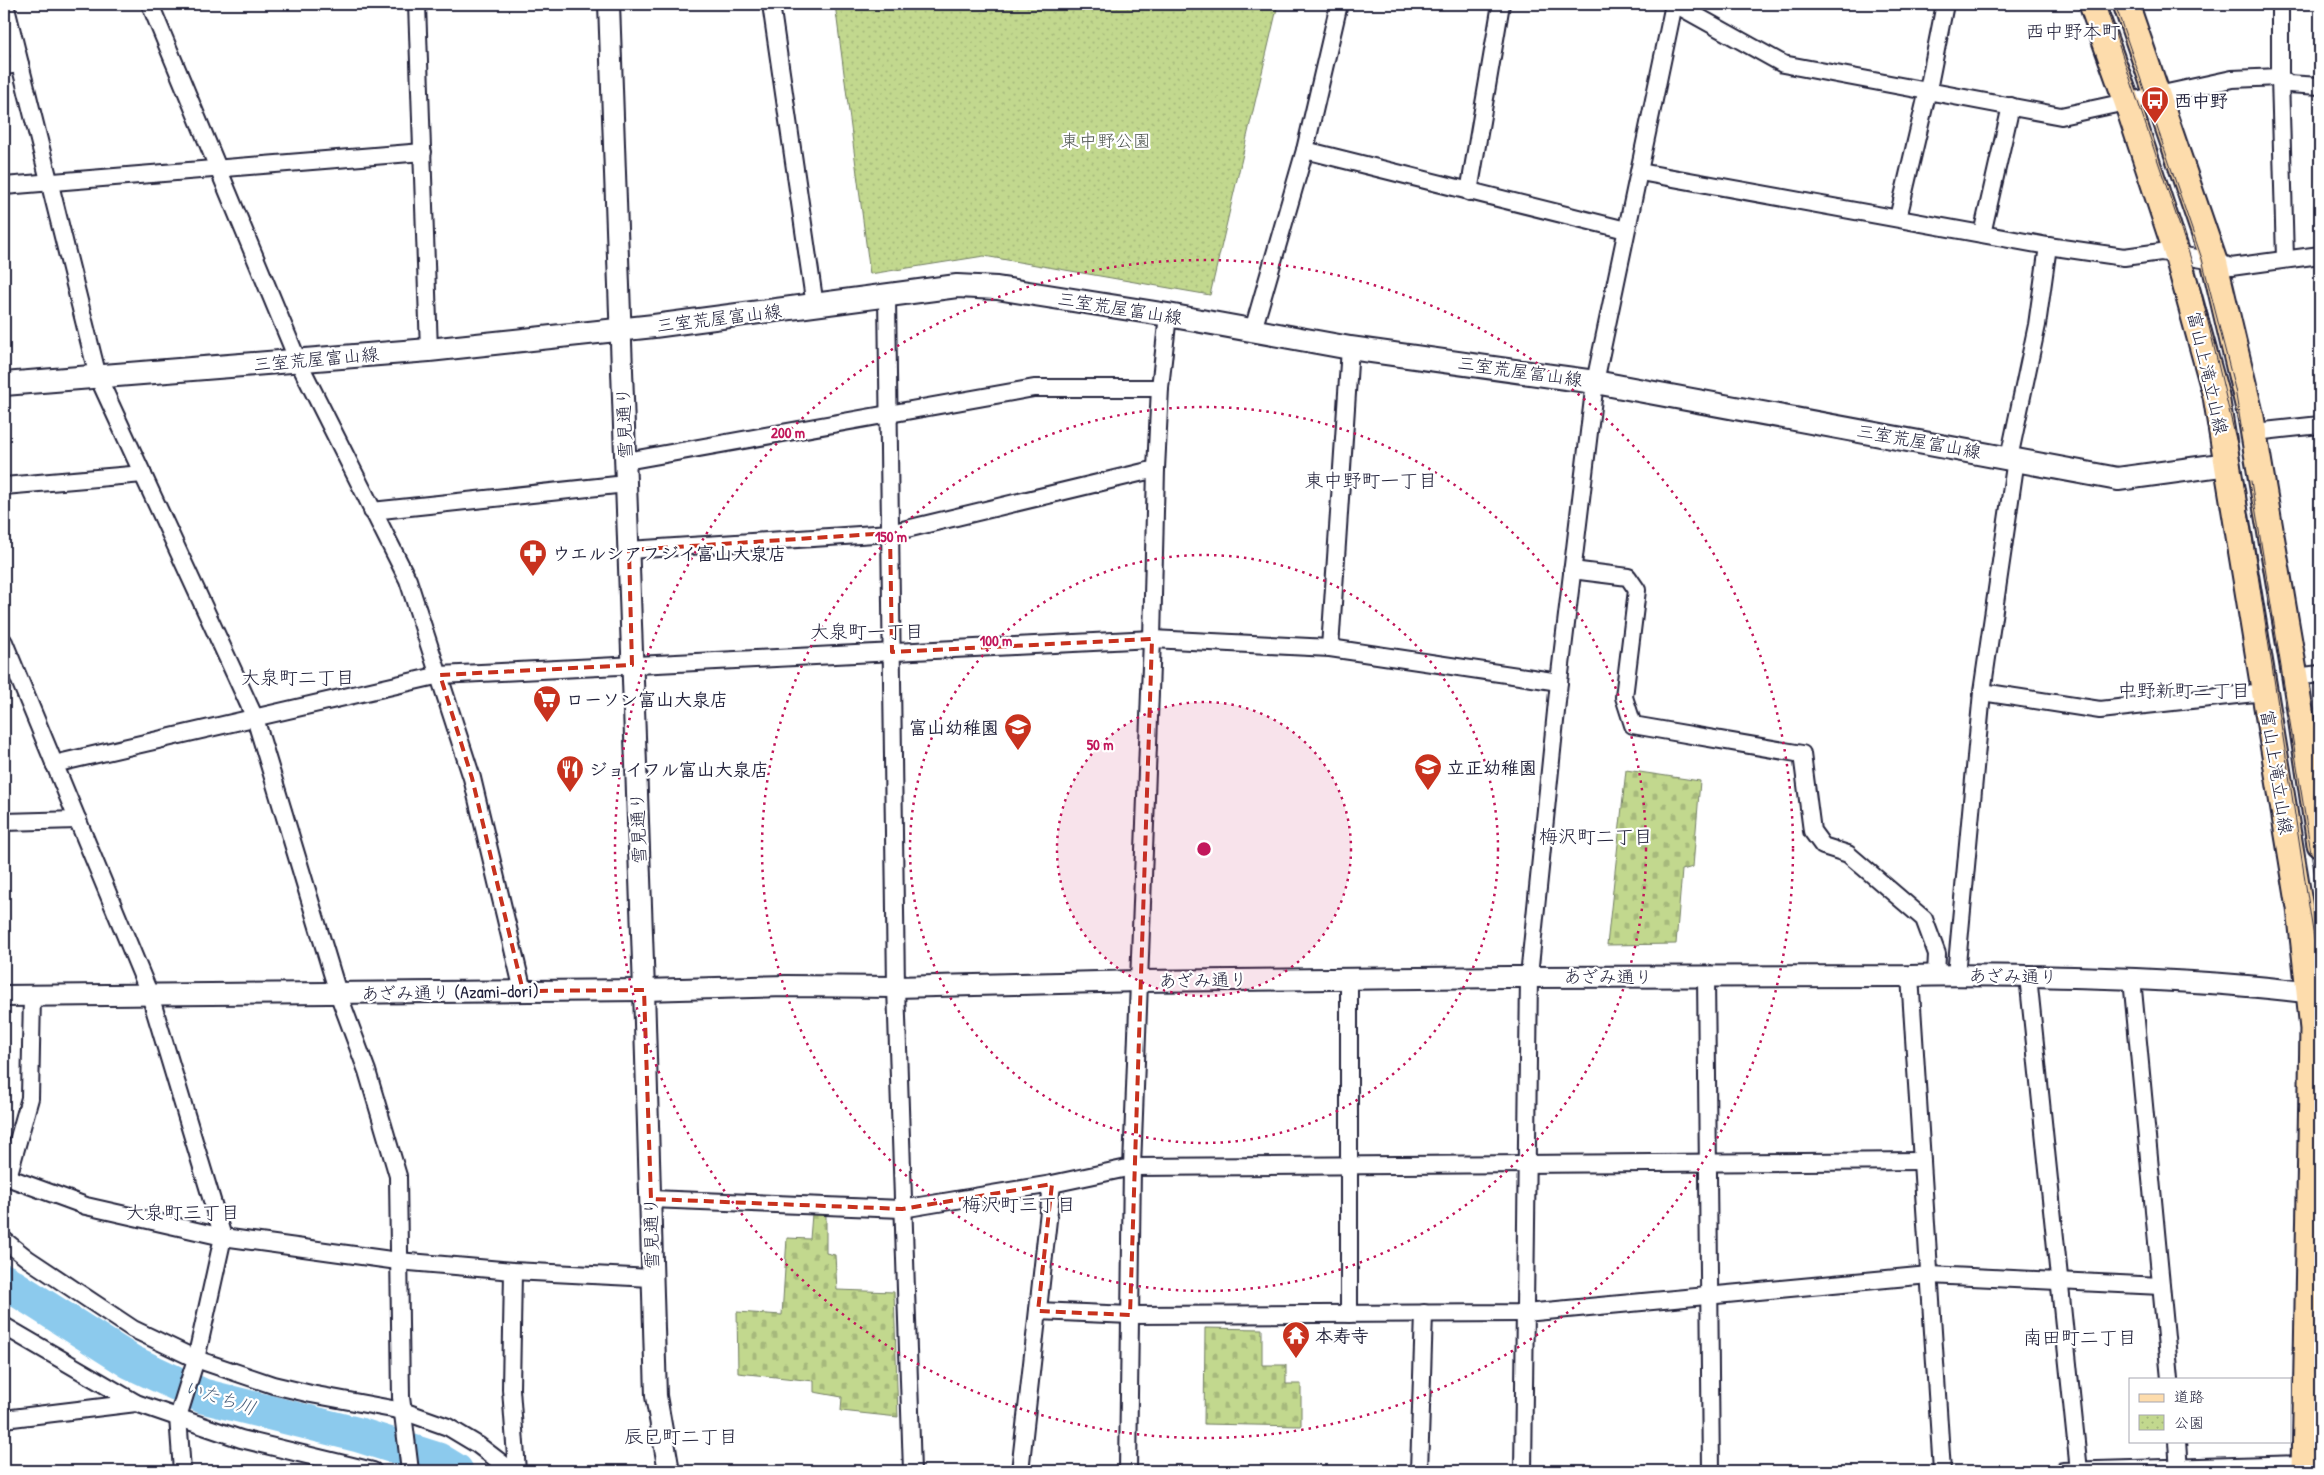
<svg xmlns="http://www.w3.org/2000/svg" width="2324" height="1475" viewBox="0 0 2324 1475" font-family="'Patrick Hand','Klee One',sans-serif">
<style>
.cemetery{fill:url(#cemetery-stones);stroke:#727d64}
.park{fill:url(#park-dots);stroke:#727d64}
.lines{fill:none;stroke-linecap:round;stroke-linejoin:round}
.river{stroke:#8ccaed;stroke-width:35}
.minor-casing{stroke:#22223b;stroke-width:20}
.tertiary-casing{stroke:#22223b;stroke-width:24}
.secondary-casing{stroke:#22223b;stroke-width:26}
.primary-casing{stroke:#22223b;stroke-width:29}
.minor{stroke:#fff;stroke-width:16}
.tertiary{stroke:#fff;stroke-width:20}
.secondary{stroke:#fff;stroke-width:22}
.primary{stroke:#fddcac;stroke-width:25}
.tram{stroke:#22223b;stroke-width:1}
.marked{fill:none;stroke:#c8321e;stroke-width:4;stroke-dasharray:10 6;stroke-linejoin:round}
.ring{fill:none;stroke:#c2185b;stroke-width:2.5;stroke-dasharray:2.5 5}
.labels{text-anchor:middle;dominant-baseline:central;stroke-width:4.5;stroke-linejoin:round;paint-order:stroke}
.poi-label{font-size:18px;font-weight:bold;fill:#22223b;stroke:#fff;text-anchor:start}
.park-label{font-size:18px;fill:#525954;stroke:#fff}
.street-label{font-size:18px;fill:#22223b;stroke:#fff}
.neighbourhood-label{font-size:19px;fill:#22223b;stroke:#fff}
.water-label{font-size:19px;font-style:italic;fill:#475d79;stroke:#fff}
.centre{fill:#c2185b;stroke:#fff;stroke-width:2.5}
.ring-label{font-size:15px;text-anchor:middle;font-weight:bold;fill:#c2185b;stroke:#fff;stroke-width:4.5;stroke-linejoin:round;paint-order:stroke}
</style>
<defs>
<pattern id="cemetery-stones" width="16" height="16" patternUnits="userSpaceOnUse" patternTransform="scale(1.25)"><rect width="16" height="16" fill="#c2d88e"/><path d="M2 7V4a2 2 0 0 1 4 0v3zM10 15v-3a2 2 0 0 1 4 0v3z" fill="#a6b97b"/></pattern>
<pattern id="park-dots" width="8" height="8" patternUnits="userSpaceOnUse" patternTransform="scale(1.25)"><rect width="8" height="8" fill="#c2d88e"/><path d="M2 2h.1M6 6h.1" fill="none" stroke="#a6b97b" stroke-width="1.8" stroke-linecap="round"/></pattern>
</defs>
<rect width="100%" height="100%" fill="#fff"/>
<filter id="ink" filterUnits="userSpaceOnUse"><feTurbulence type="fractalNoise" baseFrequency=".02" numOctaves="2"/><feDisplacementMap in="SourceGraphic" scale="10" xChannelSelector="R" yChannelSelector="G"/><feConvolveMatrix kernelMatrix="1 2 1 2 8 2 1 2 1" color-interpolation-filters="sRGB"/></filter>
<g filter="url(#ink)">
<g class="cemetery">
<polygon points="1626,770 1700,781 1693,867 1682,870 1676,944 1607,945"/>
<polygon points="812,1214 826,1214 826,1253 835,1255 837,1290 894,1292 898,1417 841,1411 842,1397 814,1392 814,1381 738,1373 737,1312 782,1315 787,1238 810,1239"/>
<polygon points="1205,1328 1262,1329 1262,1365 1286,1365 1286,1384 1301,1384 1301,1426 1204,1424"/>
</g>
<polygon class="park" points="835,4 1278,4 1210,295 984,256 870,274"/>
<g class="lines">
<polyline class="river" points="4,1281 131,1362 203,1396 359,1435 438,1460 456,1471"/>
<g class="minor-casing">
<g id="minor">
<polyline points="5,4 98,377 255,718 338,993 367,1071 398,1176 401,1397 410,1471"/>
<polyline points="150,4 298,361 408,580 472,778 523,991"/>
<polyline points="417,4 429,350"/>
<polyline points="771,4 815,306"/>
<polyline points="1675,4 1783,64 2061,116 2232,79 2280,77 2288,84 2320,86"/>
<polyline points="2280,4 2280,77 2285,259"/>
<polyline points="4,66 20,64"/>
<polyline points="1305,150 1626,230"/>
<polyline points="1640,172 2048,246 2124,257 2161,252 2214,261 2231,267 2320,255"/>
<polyline points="4,186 423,152"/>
<polyline points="1469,192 1501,4"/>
<polyline points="1898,218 1928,90 1945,4"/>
<polyline points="1982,234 2011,106"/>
<polyline points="887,296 896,987 912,1471"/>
<polyline points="1253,330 1305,150 1339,4"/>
<polyline points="2255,432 2320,425"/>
<polyline points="2009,458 2037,325 2048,246"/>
<polyline points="626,461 1034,388 1160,388"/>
<polyline points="4,486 143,474"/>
<polyline points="372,511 626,484"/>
<polyline points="629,550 890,533 1156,469"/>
<polyline points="1572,570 1628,577 1637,590 1624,697 1633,725 1802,754 1812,831 1823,846 1848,854 1924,919 1937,954 1936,975"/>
<polyline points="4,642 150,995 223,1237 196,1359 178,1417 182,1471"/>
<polyline points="1330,648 1350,348"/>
<polyline points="2295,677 2320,674"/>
<polyline points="1982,692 2100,710 2264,692"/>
<polyline points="54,764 440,675 1152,639 1330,648 1559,682"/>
<polyline points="4,822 78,820"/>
<polyline points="1956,975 1982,692 2016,459"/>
<polyline points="1706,976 1711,1471"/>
<polyline points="1910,976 1942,1471"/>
<polyline points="2028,976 2079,1471"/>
<polyline points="2132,979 2170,1379"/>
<polyline points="4,1176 86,1206 223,1237 398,1261 513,1271 652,1278"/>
<polyline points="8,1177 30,1098 32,996"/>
<polyline points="651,1199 902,1209 1052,1184 1132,1167 1922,1161"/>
<polyline points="4,1240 28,1259 133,1329 196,1359 273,1385 311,1394 403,1411 448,1427 478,1445 512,1471"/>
<polyline points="513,1271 511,1389 517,1471"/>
<polyline points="1038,1311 1130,1315 1525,1313 1929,1275 2161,1286"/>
<polyline points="1349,1314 1349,979"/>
<polyline points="4,1326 136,1403 241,1439 373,1471"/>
<polyline points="4,1419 136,1403"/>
<polyline points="2177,1441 2179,1471"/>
<polyline points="1020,1471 1052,1184"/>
<polyline points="1128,1471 1132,1167 1152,639 1156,469 1160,388 1168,315"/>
<polyline points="1419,1471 1424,1313"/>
<polyline points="1523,1471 1529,976 1559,682 1595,382 1674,4"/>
<polyline points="2063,1471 2305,1464"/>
</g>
</g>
<g class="tertiary-casing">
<g id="tertiary">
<polyline points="609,4 644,990 656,1396 669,1471"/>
<path d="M4,996l640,-6 142,-4 110,1 243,-6 369,-4 402,-1c55,-2 109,0 164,1 82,2 165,6 246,17"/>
</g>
</g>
<g class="secondary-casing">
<polyline id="secondary" points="4,384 429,350 654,326 957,286 997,288 1168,315 1350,348 1595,382 2118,479 2228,464"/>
</g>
<g class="primary-casing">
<g id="primary">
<polyline points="2092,4 2127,102 2177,254 2216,396 2300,908 2313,1029 2305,1471"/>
<polyline points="2126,4 2214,261 2251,417 2295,677 2320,844"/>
</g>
</g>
<use href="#minor" class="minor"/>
<use href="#tertiary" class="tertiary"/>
<use href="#secondary" class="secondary"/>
<use href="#primary" class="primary"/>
<g class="tram">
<polyline points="2105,4 2198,280 2239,452 2320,977"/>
<polyline points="2115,4 2202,259 2235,389 2242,432"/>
<polyline points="2251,481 2320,908"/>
<polyline points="2318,1471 2320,1273"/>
</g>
</g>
</g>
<path class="marked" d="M890,533l2,119 260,-13 -22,676 -92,-4 14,-127 -150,25 -251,-10 -7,-209 -121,1 -51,-213 -32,-103 192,-10 -3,-115z"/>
<circle cx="1204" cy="849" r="147" fill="#c2185b" fill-opacity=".12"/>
<g class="ring">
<circle cx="1204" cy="849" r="147"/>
<circle cx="1204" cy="849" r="294"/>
<circle cx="1204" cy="849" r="442"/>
<circle cx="1204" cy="849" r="589"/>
</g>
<defs>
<g id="bus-pin" transform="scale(1.4375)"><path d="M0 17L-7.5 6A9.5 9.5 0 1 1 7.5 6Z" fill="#c8321e" stroke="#fff"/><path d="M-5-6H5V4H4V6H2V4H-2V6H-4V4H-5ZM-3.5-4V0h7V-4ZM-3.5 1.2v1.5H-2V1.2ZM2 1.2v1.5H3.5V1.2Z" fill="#fff"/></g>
<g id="pharmacy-pin" transform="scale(1.4375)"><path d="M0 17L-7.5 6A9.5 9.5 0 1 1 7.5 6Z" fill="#c8321e" stroke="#fff"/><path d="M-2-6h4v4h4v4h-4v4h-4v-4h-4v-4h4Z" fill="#fff"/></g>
<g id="supermarket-pin" transform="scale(1.4375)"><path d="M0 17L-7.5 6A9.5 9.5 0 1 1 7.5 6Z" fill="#c8321e" stroke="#fff"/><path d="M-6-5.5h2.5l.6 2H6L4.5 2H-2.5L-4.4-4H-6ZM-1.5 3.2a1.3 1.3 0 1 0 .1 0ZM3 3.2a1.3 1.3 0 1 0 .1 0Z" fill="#fff"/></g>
<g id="school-pin" transform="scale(1.4375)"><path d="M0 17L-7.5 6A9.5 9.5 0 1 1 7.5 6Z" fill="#c8321e" stroke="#fff"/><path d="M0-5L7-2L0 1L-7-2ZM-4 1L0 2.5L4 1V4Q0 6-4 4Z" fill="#fff"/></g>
<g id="restaurant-pin" transform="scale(1.4375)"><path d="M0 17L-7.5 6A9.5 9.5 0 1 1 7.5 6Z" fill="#c8321e" stroke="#fff"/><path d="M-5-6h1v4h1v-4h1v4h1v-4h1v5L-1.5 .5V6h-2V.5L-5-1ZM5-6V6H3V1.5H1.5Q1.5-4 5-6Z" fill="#fff"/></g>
<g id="temple-pin" transform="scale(1.4375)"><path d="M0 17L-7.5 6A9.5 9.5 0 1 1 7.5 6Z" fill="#c8321e" stroke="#fff"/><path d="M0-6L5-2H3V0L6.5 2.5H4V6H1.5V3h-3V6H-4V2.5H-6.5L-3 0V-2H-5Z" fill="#fff"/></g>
</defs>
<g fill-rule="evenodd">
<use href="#bus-pin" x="2155" y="100"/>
<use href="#pharmacy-pin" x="533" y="553"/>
<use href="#supermarket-pin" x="547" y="699"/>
<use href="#school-pin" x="1018" y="727"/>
<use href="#school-pin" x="1428" y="767"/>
<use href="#restaurant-pin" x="570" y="769"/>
<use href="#temple-pin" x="1296" y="1335"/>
</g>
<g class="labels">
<g class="poi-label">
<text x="2174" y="100">西中野</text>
<text x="552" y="553">ウエルシアフジイ富山大泉店</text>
<text x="566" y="699">ローソン富山大泉店</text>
<text x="999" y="727" text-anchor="end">富山幼稚園</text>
<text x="1447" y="767">立正幼稚園</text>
<text x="589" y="769">ジョイフル富山大泉店</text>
<text x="1315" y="1335">本寿寺</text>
</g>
<g class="park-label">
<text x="1106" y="140">東中野公園</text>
</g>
<g class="street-label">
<text transform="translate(1120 308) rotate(9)">三室荒屋富山線</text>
<text transform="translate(719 318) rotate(-7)">三室荒屋富山線</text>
<text transform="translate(316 359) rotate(-5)">三室荒屋富山線</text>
<text transform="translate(1520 371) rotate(8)">三室荒屋富山線</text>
<text transform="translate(2208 373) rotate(77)">富山上滝立山線</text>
<text transform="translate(624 423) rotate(-92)">雪見通り</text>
<text transform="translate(1919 441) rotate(10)">三室荒屋富山線</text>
<text transform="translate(2277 772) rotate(81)">富山上滝立山線</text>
<text transform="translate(638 828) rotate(-92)">雪見通り</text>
<text x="1608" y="976">あざみ通り</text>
<text transform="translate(2013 976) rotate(1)">あざみ通り</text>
<text transform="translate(1203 980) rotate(-1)">あざみ通り</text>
<text transform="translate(450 992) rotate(-1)">あざみ通り (Azami-dori)</text>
<text transform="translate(651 1233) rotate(-91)">雪見通り</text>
</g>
<g class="neighbourhood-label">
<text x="2073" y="31">西中野本町</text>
<text x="1371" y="480">東中野町一丁目</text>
<text x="867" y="631">大泉町一丁目</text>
<text x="298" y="677">大泉町二丁目</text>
<text x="2184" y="690">中野新町二丁目</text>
<text x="1596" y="836">梅沢町二丁目</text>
<text x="1019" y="1204">梅沢町三丁目</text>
<text x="183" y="1212">大泉町三丁目</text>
<text x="2080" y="1337">南田町二丁目</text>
<text x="681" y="1436">辰巳町二丁目</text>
</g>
<g class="water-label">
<text transform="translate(220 1397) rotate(18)">いたち川</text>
</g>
</g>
<circle cx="1204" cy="849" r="8" class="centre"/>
<g class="ring-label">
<text x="788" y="438">200 m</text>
<text x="891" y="542">150 m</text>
<text x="996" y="646">100 m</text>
<text x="1100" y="750">50 m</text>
</g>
<rect width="2324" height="1475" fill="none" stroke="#fff" stroke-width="20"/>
<rect x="10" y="10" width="2304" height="1455" fill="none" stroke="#22223b" stroke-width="2" filter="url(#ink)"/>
<rect x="2129" y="1378" width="162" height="65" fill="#ffffff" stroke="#a7a7b1"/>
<rect x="2139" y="1394" width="25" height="8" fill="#fddcac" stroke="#a7a7b1"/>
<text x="2174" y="1402" font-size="15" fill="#22223b">道路</text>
<rect x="2139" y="1415" width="25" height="15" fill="url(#park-dots)" stroke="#a7a7b1"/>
<text x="2174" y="1428" font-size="15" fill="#22223b">公園</text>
</svg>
